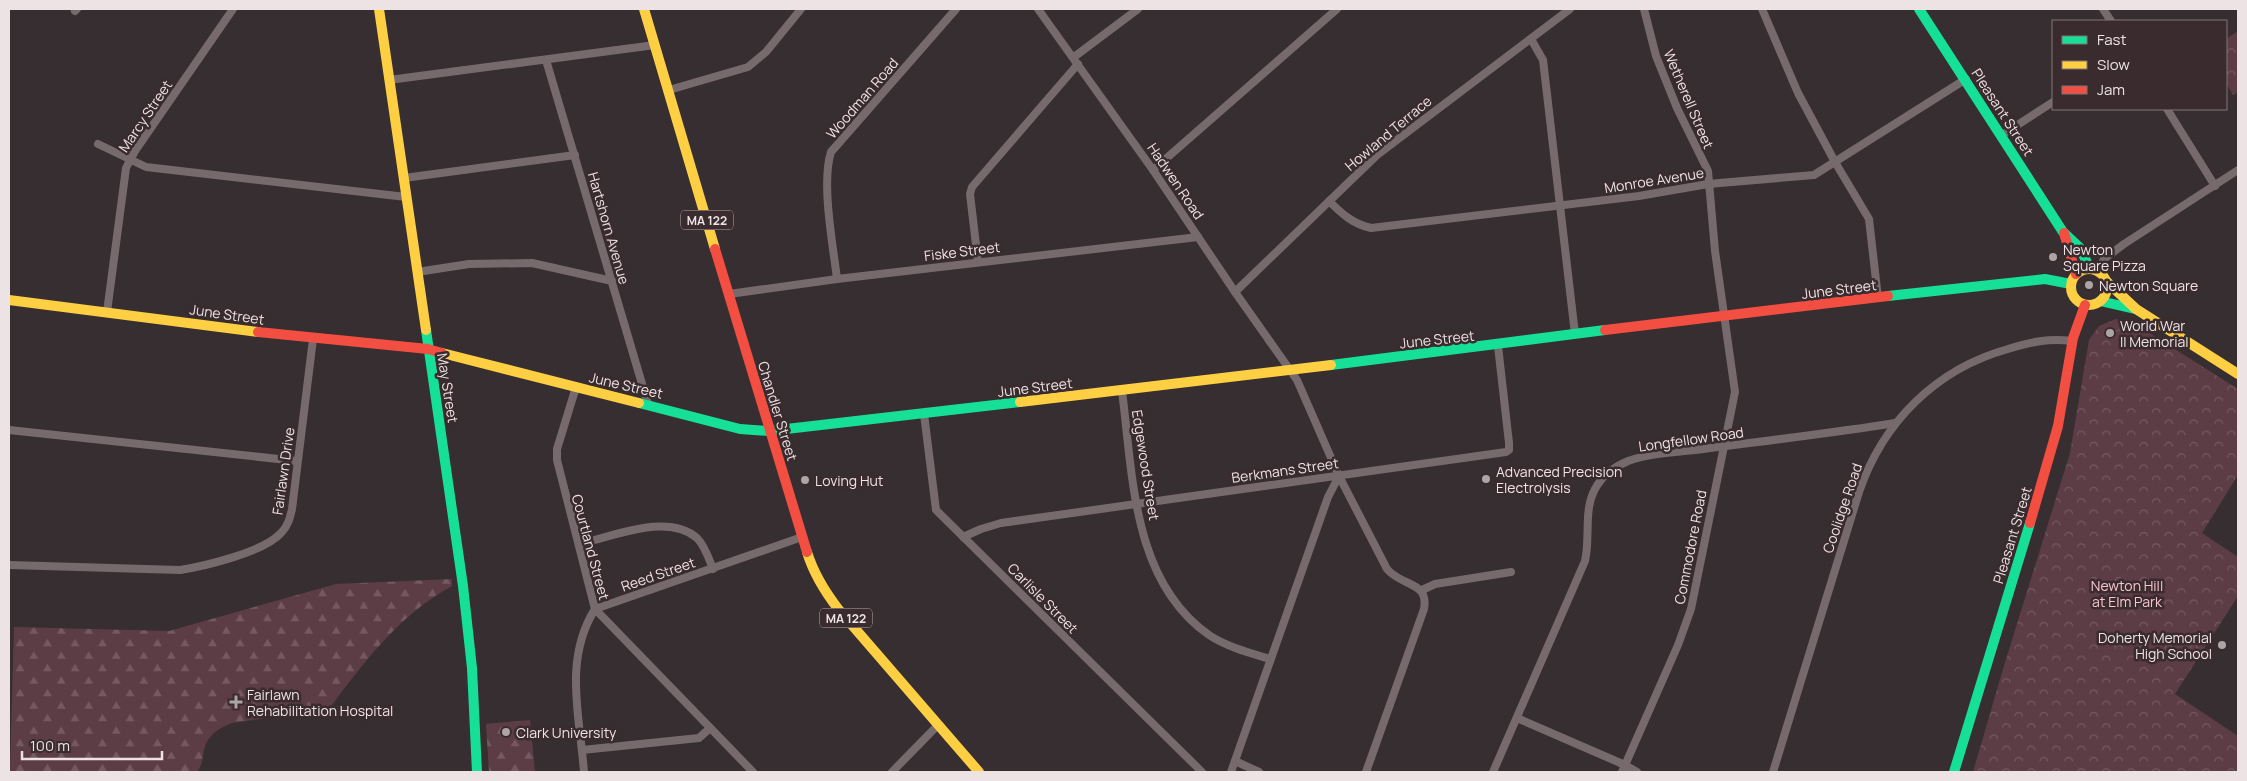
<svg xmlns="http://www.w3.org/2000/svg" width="2247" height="781" viewBox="0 0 2247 781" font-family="Manrope,sans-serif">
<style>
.forest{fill:url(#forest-firs)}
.park{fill:url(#park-crowns)}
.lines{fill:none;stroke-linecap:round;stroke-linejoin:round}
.street{stroke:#776a6d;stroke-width:8}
.fast{stroke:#16e098;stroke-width:10}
.slow{stroke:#ffcf43;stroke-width:10}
.jam{stroke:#f24e42;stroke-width:10}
.poi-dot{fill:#ada4a6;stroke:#3a2b2e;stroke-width:2}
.labels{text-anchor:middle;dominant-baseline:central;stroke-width:5;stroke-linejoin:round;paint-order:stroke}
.shield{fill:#3a2b2e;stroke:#b7acae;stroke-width:1}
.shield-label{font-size:12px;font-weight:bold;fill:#ede3e5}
.street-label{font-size:14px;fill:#ede3e5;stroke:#3a2b2e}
.poi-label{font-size:14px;fill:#ede3e5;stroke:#3a2b2e;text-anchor:start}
.park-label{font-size:14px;fill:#f9c4d0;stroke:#3a2b2e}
</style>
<defs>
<pattern id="forest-firs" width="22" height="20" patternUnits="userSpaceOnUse" patternTransform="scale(1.25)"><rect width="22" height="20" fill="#5d3d45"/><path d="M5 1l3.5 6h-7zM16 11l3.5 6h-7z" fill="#755960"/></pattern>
<pattern id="park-crowns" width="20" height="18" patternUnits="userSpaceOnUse" patternTransform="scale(1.25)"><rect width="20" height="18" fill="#5d3d45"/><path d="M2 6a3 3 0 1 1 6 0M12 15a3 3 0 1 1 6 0" fill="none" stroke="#755960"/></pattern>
</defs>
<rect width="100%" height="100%" fill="#362e30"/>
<g class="forest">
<path d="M452,579v7c-52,28 -88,76 -123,123l-97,14c-13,5 -25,12 -28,27 -2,9 -1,14 -7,22h-187l4,-145 155,4 167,-47z"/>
<polygon points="530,720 535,772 489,772 486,724"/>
</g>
<g class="park">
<polygon points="2238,31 2238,92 2233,95 2226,83 2226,39"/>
<polygon points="2116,319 2132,322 2238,389 2238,475 2202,533 2238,557 2238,596 2175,694 2238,736 2238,772 1973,772 2003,669 2070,453 2089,340 2099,326"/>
</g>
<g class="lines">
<g class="street">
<path d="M1038,9l115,161 82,122 62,88 42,96 48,93c15,18 42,12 37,40l-58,163"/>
<polyline points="1762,9 1798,93 1835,162 1869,219 1878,298"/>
<polyline points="2103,9 2111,21"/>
<polyline points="75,11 77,9"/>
<polyline points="1531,39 1543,60 1575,334"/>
<polyline points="1074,57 1138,9"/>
<polyline points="546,60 648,404"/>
<polyline points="389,80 655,45"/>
<polyline points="669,90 748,67 766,52 801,9"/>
<polyline points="2167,109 2215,186"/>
<polyline points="2002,135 2053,102"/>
<polyline points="98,144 146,167 406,197"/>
<polyline points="1153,170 1337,9"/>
<polyline points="404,178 575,155"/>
<path d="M1329,201c13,13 24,23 42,27l268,-32 69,-12 106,-9 152,-96"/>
<polyline points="978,262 970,194 972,187 1078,64"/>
<polyline points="417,272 469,264 532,263 612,281"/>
<polyline points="2098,272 2104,259 2124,244 2238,170"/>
<path d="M837,279c-4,-34 -16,-96 -6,-127l125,-143"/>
<polyline points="1235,292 1377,155 1570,9"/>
<polyline points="729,294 837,279 1198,237"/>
<polyline points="107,312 126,168 135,151 233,9"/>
<polyline points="576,387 557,449 557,460 595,609 753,772"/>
<path d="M1122,391c11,84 10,190 87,244 18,12 41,18 61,24"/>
<polyline points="924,414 936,510 1202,772"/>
<polyline points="9,430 297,461"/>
<polyline points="963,537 981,529 1001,523 1506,452 1509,450 1509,443 1498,346"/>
<path d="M579,544c33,-7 89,-32 118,-6 8,8 12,21 16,31"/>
<path d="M9,565l171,5c25,-4 84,-18 101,-37 7,-7 9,-15 11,-24l21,-170"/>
<polyline points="1422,590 1435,584 1511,572"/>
<polyline points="1517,718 1625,765 1637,772"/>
<polyline points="582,750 699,738 710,728"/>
<polyline points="1235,761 1259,772"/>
<path d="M584,772c-4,-55 -21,-112 11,-163l207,-72"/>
<polyline points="892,772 938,725"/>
<polyline points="1231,772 1328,497 1339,476"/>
<path d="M1493,772l92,-211c6,-26 -3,-54 13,-77 7,-11 18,-18 30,-23 26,-9 55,-9 82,-13 62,-8 123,-15 185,-25"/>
<polyline points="1622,772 1678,645 1691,609 1735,392 1715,251 1708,171 1677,108 1656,56 1644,9"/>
<path d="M1773,772l86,-280c24,-70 77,-123 149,-143 22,-7 41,-11 64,-8"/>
</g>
<g class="fast">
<polyline points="1919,9 2063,232 2080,248 2090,269"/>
<polyline points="1888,296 2045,279 2071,284"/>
<polyline points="2100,301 2135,309"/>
<polyline points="426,330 463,586 472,668 477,772"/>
<polyline points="1331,365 1605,330"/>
<polyline points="639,403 740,429 769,431 1020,402"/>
<polyline points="1954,772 2030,523"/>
</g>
<g class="slow">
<polyline points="379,9 426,330"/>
<polyline points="644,9 715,249"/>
<circle cx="2089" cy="287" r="18"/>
<polyline points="2105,280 2136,309 2238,374"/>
<polyline points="9,300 258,332"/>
<polyline points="442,353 639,403"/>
<polyline points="1020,402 1331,365"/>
<path d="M807,552c7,23 18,40 32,58l140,162"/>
</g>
<g class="jam">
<polyline points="2064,233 2076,274"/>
<polyline points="715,249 807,552"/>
<polyline points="1605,330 1888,296"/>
<polyline points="258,332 428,349 442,353"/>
<polyline points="2030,523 2058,426 2073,338 2085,305"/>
</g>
</g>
<g class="poi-dot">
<circle cx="2053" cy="257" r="5"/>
<circle cx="2089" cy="285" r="5"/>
<circle cx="2110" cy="333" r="5"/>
<circle cx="1486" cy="479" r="5"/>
<circle cx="805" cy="480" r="5"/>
<circle cx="2222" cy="645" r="5"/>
<path d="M233.5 694.5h5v5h5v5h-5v5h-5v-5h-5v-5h5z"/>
<circle cx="506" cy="732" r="5"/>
</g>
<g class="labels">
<g class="shield">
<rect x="681" y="210.5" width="52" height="19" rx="4"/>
<rect x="820" y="608.5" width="52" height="19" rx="4"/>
</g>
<g class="shield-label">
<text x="707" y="220">MA 122</text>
<text x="846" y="618">MA 122</text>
</g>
<g class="street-label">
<text transform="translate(862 98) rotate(-49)">Woodman Road</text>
<text transform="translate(1689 99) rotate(67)">Wetherell Street</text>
<text transform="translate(2003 112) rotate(57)">Pleasant Street</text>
<text transform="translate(145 116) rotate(-56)">Marcy Street</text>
<text transform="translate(1388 133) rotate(-40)">Howland Terrace</text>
<text transform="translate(1654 180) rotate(-9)">Monroe Avenue</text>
<text transform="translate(1176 181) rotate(56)">Hadwen Road</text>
<text transform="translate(609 228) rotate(74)">Hartshorn Avenue</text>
<text transform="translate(962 251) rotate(-7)">Fiske Street</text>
<text transform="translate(1839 289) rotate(-7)">June Street</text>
<text transform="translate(227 314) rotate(8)">June Street</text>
<text transform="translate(1437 339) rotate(-6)">June Street</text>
<text transform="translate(626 385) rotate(13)">June Street</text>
<text transform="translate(1035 387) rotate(-7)">June Street</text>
<text transform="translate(448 388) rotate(81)">May Street</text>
<text transform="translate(778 411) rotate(73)">Chandler Street</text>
<text transform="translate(1691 439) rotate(-8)">Longfellow Road</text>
<text transform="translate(1146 465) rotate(81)">Edgewood Street</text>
<text transform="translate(1285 470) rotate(-8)">Berkmans Street</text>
<text transform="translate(283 471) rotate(-82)">Fairlawn Drive</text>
<text transform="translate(1842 508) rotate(-71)">Coolidge Road</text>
<text transform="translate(2012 535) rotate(-73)">Pleasant Street</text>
<text transform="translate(591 547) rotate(75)">Courtland Street</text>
<text transform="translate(1690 547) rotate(-79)">Commodore Road</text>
<text transform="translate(658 574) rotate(-19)">Reed Street</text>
<text transform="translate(1043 598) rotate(45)">Carlisle Street</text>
</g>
<g class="poi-label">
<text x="2063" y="249">Newton<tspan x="2063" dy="16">Square Pizza</tspan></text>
<text x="2099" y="285">Newton Square</text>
<text x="2120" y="325">World War<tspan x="2120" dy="16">II Memorial</tspan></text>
<text x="1496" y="471">Advanced Precision<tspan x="1496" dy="16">Electrolysis</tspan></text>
<text x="815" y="480">Loving Hut</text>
<text x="2212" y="637" text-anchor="end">Doherty Memorial<tspan x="2212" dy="16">High School</tspan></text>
<text x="247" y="694">Fairlawn<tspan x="247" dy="16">Rehabilitation Hospital</tspan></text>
<text x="516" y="732">Clark University</text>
</g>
<g class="park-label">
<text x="2127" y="585">Newton Hill<tspan x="2127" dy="16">at Elm Park</tspan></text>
</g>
</g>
<rect width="2247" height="781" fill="none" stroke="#ede3e5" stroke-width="20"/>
<rect x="2052" y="20" width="175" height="90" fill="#3a2b2e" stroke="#827577"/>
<rect x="2062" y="36" width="25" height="8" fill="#16e098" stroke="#827577"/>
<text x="2097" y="45" font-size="15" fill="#ede3e5">Fast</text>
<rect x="2062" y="61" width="25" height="8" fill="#ffcf43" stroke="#827577"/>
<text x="2097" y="70" font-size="15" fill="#ede3e5">Slow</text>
<rect x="2062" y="86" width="25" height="8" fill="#f24e42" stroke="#827577"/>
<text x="2097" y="95" font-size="15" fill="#ede3e5">Jam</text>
<path d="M22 751v8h140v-8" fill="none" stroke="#ede3e5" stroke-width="2.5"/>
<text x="30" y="751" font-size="15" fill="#ede3e5" stroke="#3a2b2e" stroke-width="4" paint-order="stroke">100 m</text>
</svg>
